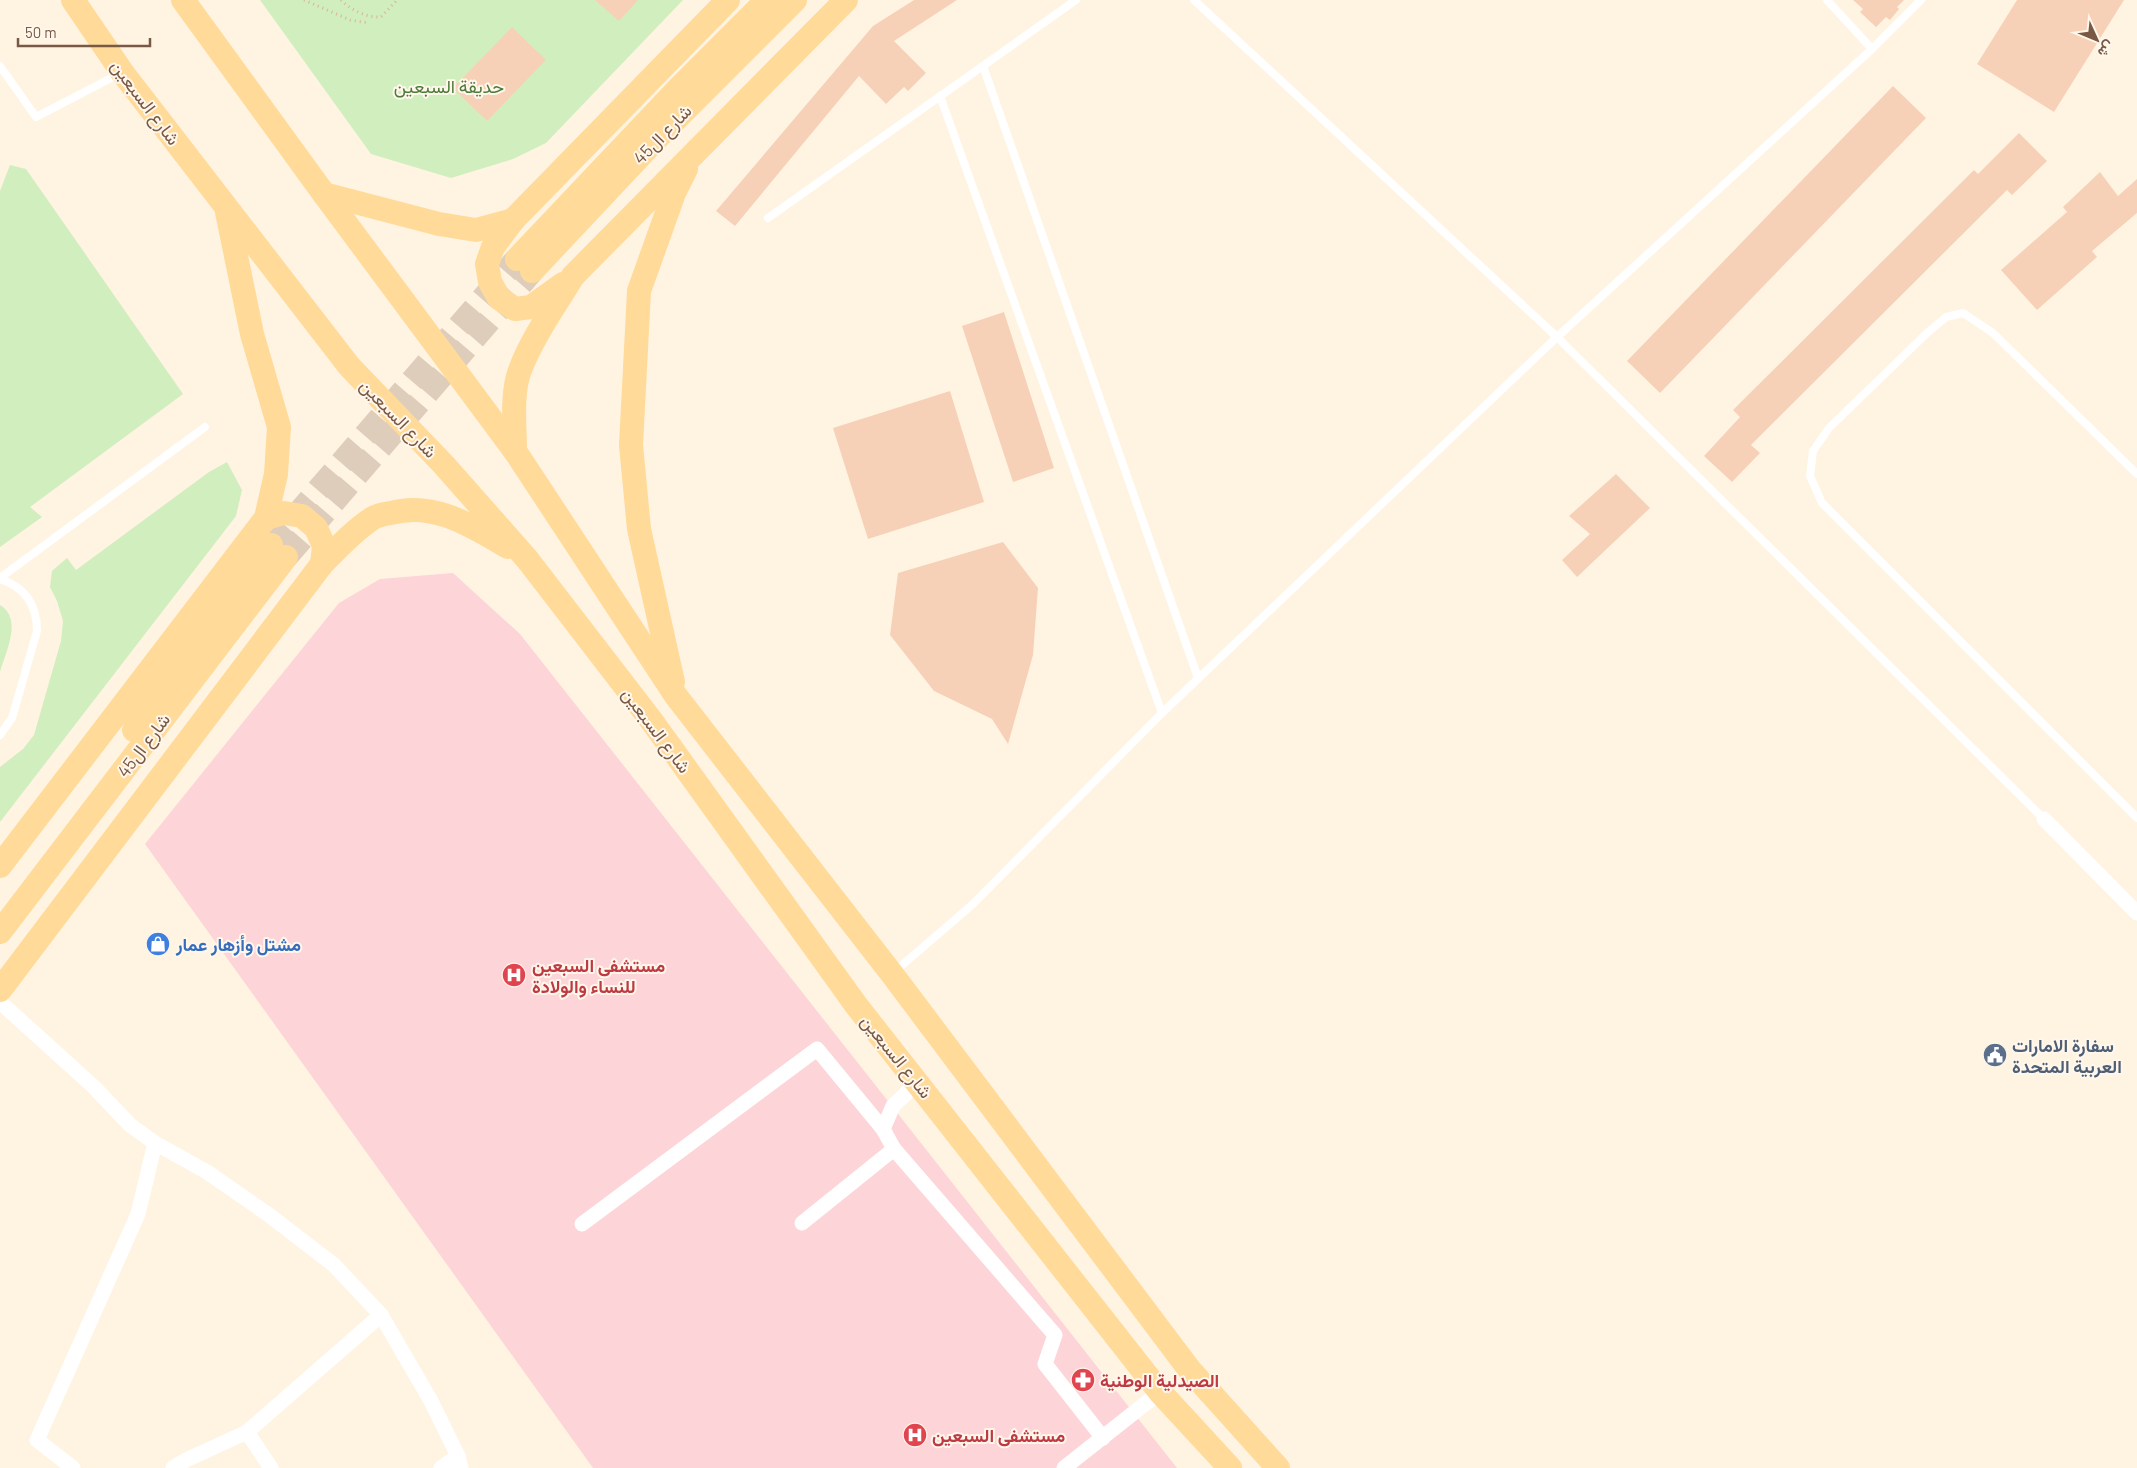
<svg xmlns="http://www.w3.org/2000/svg" width="2137" height="1468" viewBox="0 0 2137 1468" font-family="Barlow,Vazirmatn,sans-serif">
<style>
.medical{fill:#fdd4d8}
.green{fill:#d1eebf}
.building{fill:#f7d1b7}
.lines{fill:none;stroke-linecap:round;stroke-linejoin:round}
.primary-tunnel{stroke:#decdbb;stroke-width:24;stroke-dasharray:24 12;stroke-linecap:butt}
.path{stroke:#dcb49a;stroke-width:3;stroke-dasharray:1 4;stroke-linecap:butt}
.lane{stroke:#fff;stroke-width:8}
.street{stroke:#fff;stroke-width:15}
.primary{stroke:#ffda99;stroke-width:24}
.labels{text-anchor:middle;dominant-baseline:central;stroke-width:4;stroke-linejoin:round;paint-order:stroke}
.park-label{font-size:18px;fill:#4c7a3a;stroke:#fff7eb}
.street-label{font-size:18px;fill:#795945;stroke:#fff7eb}
.shop-label{font-size:18px;font-weight:bold;fill:#366cbe;stroke:#fff7eb;text-anchor:start}
.health-label{font-size:18px;font-weight:bold;fill:#be3a42;stroke:#fff7eb;text-anchor:start}
.service-label{font-size:18px;font-weight:bold;fill:#4e5e75;stroke:#fff7eb;text-anchor:start}
</style>
<rect width="100%" height="100%" fill="#fff4e2"/>
<polygon class="medical" points="453,573 520,634 1177,1468 593,1468 145,844 339,603 380,579"/>
<g class="green">
<polygon points="260,0 683,0 546,143 513,159 451,178 371,154"/>
<polygon points="10,165 26,169 183,394 30,507 42,517 0,547 0,191"/>
<polygon points="227,462 242,490 236,516 0,822 0,767 23,749 34,735 61,641 63,621 57,601 50,587 52,571 67,558 76,570 209,472"/>
<path d="M0,605c23,14 6,46 0,67z"/>
</g>
<g class="building">
<polygon points="595,0 638,0 619,21"/>
<polygon points="914,0 957,0 894,41 926,73 908,91 904,87 886,104 859,76 735,226 716,211 873,26"/>
<polygon points="1853,0 1904,0 1897,7 1899,9 1890,20 1886,17 1876,27 1860,12 1863,9"/>
<polygon points="2017,0 2124,0 2054,112 1977,64"/>
<polygon points="512,27 546,60 487,121 453,88"/>
<polygon points="1893,86 1926,118 1660,393 1627,361"/>
<polygon points="2019,133 2047,161 2012,195 2007,190 1751,445 1760,453 1732,482 1704,456 1740,417 1733,410 1974,170 1978,174"/>
<polygon points="2100,172 2118,196 2137,179 2137,213 2092,251 2097,257 2037,310 2001,270 2067,212 2063,207"/>
<polygon points="1004,312 1054,468 1013,482 962,326"/>
<polygon points="950,391 984,502 868,539 833,428"/>
<polygon points="1616,474 1650,508 1577,577 1562,560 1590,534 1569,516"/>
<polygon points="1003,542 1038,588 1033,655 1008,744 992,719 934,691 890,635 898,573"/>
</g>
<g class="lines">
<g class="primary-tunnel">
<polyline points="271,545 517,259"/>
<polyline points="286,557 532,271"/>
</g>
<g class="path">
<polyline points="304,0 350,20 369,23"/>
<path d="M341,0c10,10 26,18 40,17l16,-17"/>
</g>
<g class="lane">
<polyline points="1194,0 1557,337 2044,819"/>
<polyline points="1827,0 1872,49"/>
<polyline points="0,66 36,117 119,74"/>
<polyline points="983,66 1198,678"/>
<polyline points="940,96 1162,713"/>
<polyline points="768,218 1076,0"/>
<polyline points="2137,474 1993,333 1963,313 1946,317 1927,333 1829,428 1813,451 1810,476 1822,503 2137,818"/>
<polyline points="0,578 205,427"/>
<path d="M0,579c25,8 37,26 37,52l-25,87 -12,17"/>
<polyline points="894,972 973,904 1162,713 1557,337 1872,49 1921,0"/>
</g>
<g class="street">
<polyline points="2044,819 2137,913"/>
<polyline points="0,1002 94,1087 130,1125 155,1143 207,1172 269,1215 334,1265 381,1315 431,1401 458,1456 461,1468"/>
<polyline points="883,1129 893,1106 918,1082"/>
<polyline points="802,1223 894,1149"/>
<polyline points="582,1224 817,1049 883,1129 894,1149 1055,1335 1045,1364 1103,1438"/>
<polyline points="247,1432 271,1468"/>
<polyline points="73,1468 37,1440 138,1214 155,1143"/>
<polyline points="173,1468 186,1460 247,1432 381,1315"/>
<polyline points="441,1468 458,1456"/>
<polyline points="1064,1468 1160,1392"/>
</g>
<g class="primary">
<polyline points="73,0 122,72 349,366 444,465 527,559 651,720 856,1005 1160,1392 1230,1468"/>
<polyline points="183,0 324,194 515,451 676,696 892,974 1189,1369 1278,1468"/>
<polyline points="324,194 439,224 476,230 513,220 728,0"/>
<polyline points="513,220 493,247 487,264 490,282 499,298 515,309 531,307 563,284"/>
<polyline points="517,259 679,88 767,0"/>
<polyline points="532,271 656,139 795,0"/>
<path d="M515,451c0,-24 -4,-58 5,-81 12,-32 35,-64 53,-94l273,-276"/>
<polyline points="266,518 284,513 302,516 316,528 324,546 322,564"/>
<polyline points="673,682 639,529 631,445 639,291 674,193 686,169"/>
<polyline points="134,730 271,545"/>
<polyline points="0,866 266,518 276,474 279,427 252,334 227,212"/>
<polyline points="0,932 286,557"/>
<path d="M0,990l322,-426c16,-16 32,-34 51,-46 5,-3 12,-4 18,-5 43,-12 81,13 117,34"/>
</g>
</g>
<defs>
<g id="shop-disc" transform="scale(1.25)"><circle r="9.5" fill="#3f7fe0" stroke="#fff7eb"/><path d="M-5-2.5h2.3a2.7 3.5 0 0 1 5.4 0H5L5.5 6h-11ZM-1.5-2.5h3a1.5 2.3 0 0 0-3 0Z" fill="#fff"/></g>
<g id="hospital-disc" transform="scale(1.25)"><circle r="9.5" fill="#e0444e" stroke="#fff7eb"/><path d="M-5-5h3v3.5h4V-5h3V5h-3V1.5h-4V5h-3Z" fill="#fff"/></g>
<g id="civic-disc" transform="scale(1.25)"><circle r="9.5" fill="#5c6f8a" stroke="#fff7eb"/><path d="M-.6-6.5H3V-4.5H.6V-3L4-1V1h2V6H-6V1h2V-1L-.6-3ZM-1.2 2.5V6h2.4V2.5Z" fill="#fff"/></g>
<g id="pharmacy-disc" transform="scale(1.25)"><circle r="9.5" fill="#e0444e" stroke="#fff7eb"/><path d="M-2-6h4v4h4v4h-4v4h-4v-4h-4v-4h4Z" fill="#fff"/></g>
</defs>
<g fill-rule="evenodd">
<use href="#shop-disc" x="158" y="944"/>
<use href="#hospital-disc" x="514" y="975"/>
<use href="#civic-disc" x="1995" y="1055"/>
<use href="#pharmacy-disc" x="1083" y="1380"/>
<use href="#hospital-disc" x="915" y="1435"/>
</g>
<g class="labels">
<g class="park-label">
<text x="449" y="86">حديقة السبعين</text>
</g>
<g class="street-label">
<text transform="translate(146 102) rotate(53)">شارع السبعين</text>
<text transform="translate(662 134) rotate(-46)">شارع ال45</text>
<text transform="translate(399 418) rotate(46)">شارع السبعين</text>
<text transform="translate(657 730) rotate(53)">شارع السبعين</text>
<text transform="translate(143 745) rotate(-53)">شارع ال45</text>
<text transform="translate(897 1056) rotate(51)">شارع السبعين</text>
</g>
<g class="shop-label">
<text x="176" y="944">مشتل وأزهار عمار</text>
</g>
<g class="health-label">
<text x="532" y="965">مستشفى السبعين<tspan x="532" dy="21">للنساء والولادة</tspan></text>
<text x="1100" y="1380">الصيدلية الوطنية</text>
<text x="932" y="1435">مستشفى السبعين</text>
</g>
<g class="service-label">
<text x="2012" y="1045">سفارة الامارات<tspan x="2012" dy="21">العربية المتحدة</tspan></text>
</g>
</g>
<g transform="translate(2097 40) rotate(134)" stroke="#fff7eb" stroke-width="4" paint-order="stroke">
<path d="M0-4L9 19L0 12L-9 19Z" fill="#795945"/>
<text y="-8" font-size="14" font-weight="bold" text-anchor="middle" fill="#795945">ش</text>
</g>
<path d="M18 38v8h132v-8" fill="none" stroke="#795945" stroke-width="2.5"/>
<text x="25" y="38" font-size="15" fill="#795945" stroke="#fff7eb" stroke-width="4" paint-order="stroke">50 m</text>
</svg>
